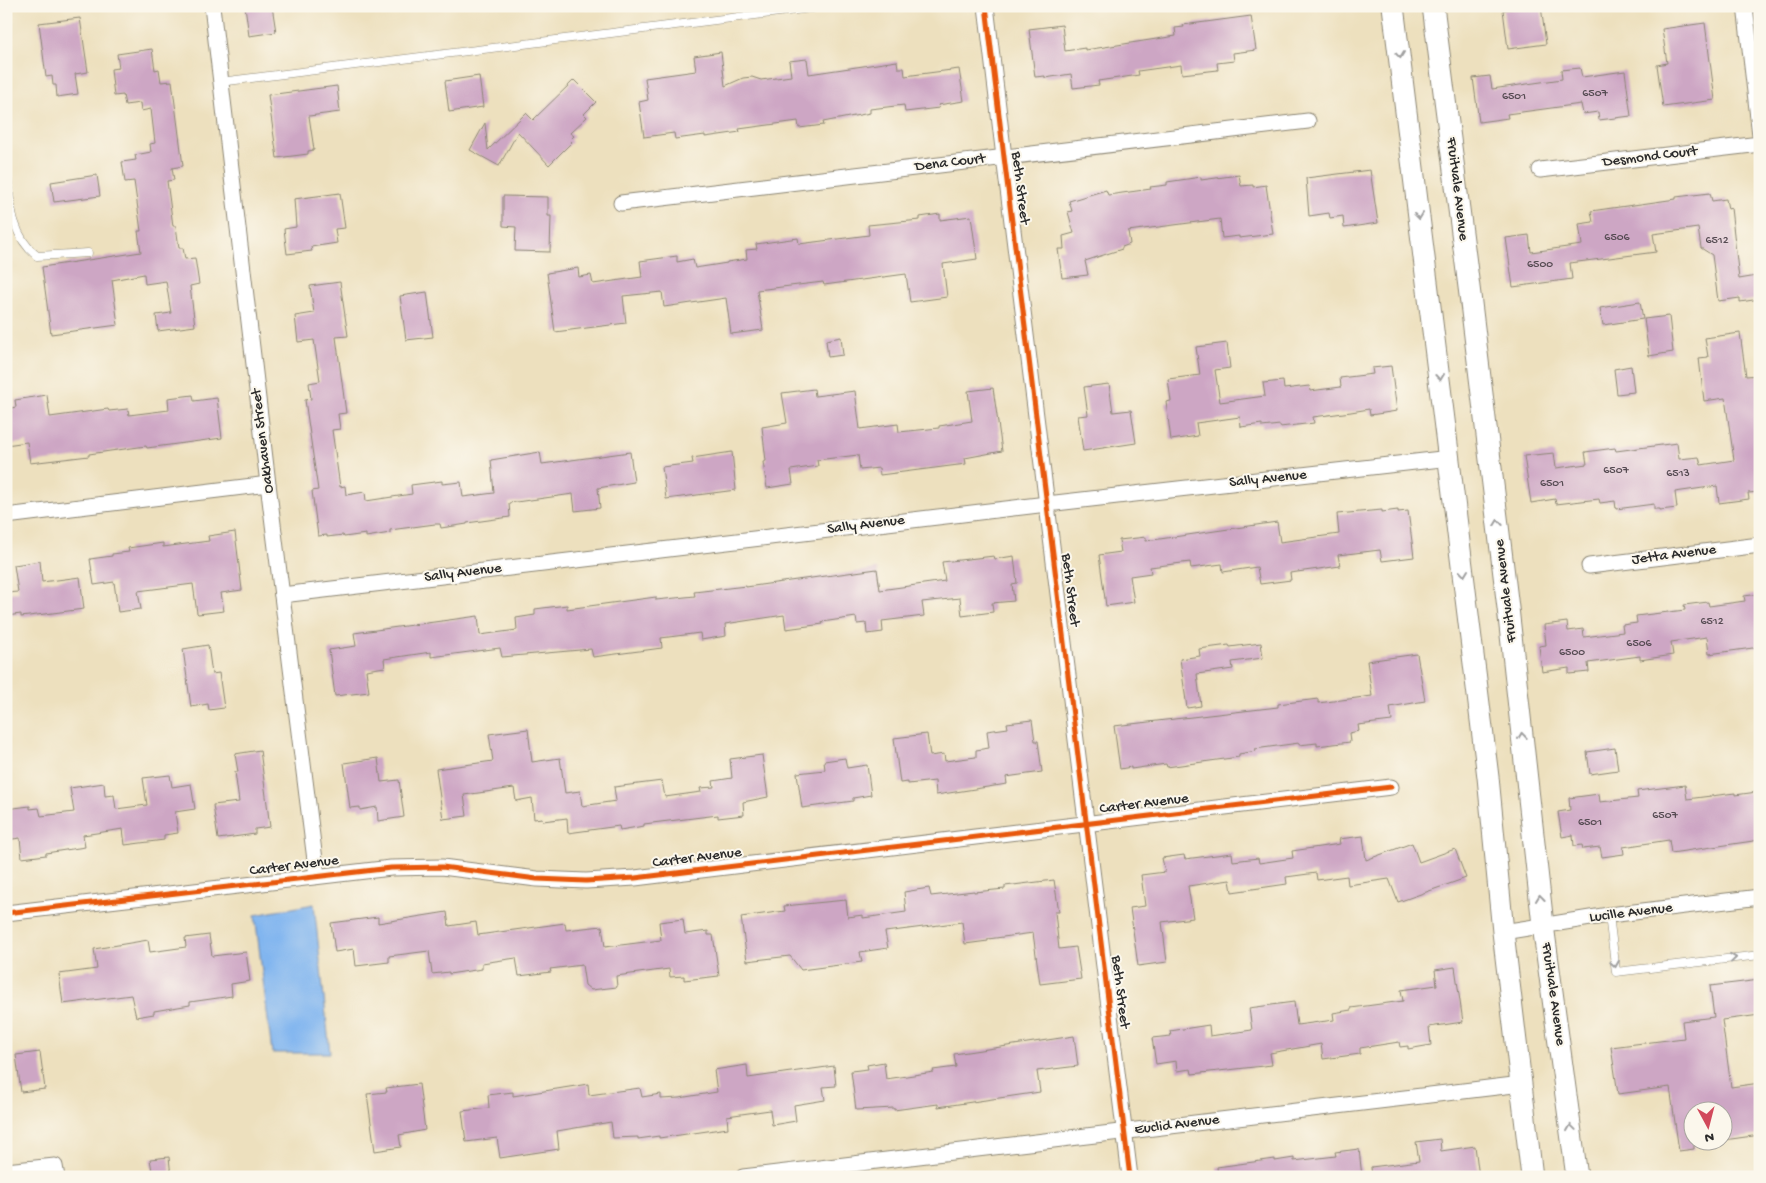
<svg xmlns="http://www.w3.org/2000/svg" width="1766" height="1183" viewBox="0 0 1766 1183" font-family="'Gochi Hand',sans-serif">
<style>
.water{fill:#81b5ef;stroke:#56708d}
.building{fill:#cda6c4}
.lines{fill:none;stroke-linecap:round;stroke-linejoin:round}
.service-casing{stroke:#8c8674;stroke-width:9}
.minor-casing{stroke:#8c8674;stroke-width:17}
.secondary-casing{stroke:#8c8674;stroke-width:23}
.service{stroke:#fff;stroke-width:8}
.minor{stroke:#fff;stroke-width:15}
.secondary{stroke:#fff;stroke-width:21}
.cycleway-casing{stroke:#fbf7ec;stroke-width:8}
.cycleway{stroke:#e8590c;stroke-width:5}
.oneway{stroke:#a0a0a0}
.labels{text-anchor:middle;dominant-baseline:central;stroke-width:4;stroke-linejoin:round;paint-order:stroke}
.number-label{font-size:12px;fill:#544a51}
.street-label{font-size:15px;fill:#2b2b2b;stroke:#fbf7ec}
</style>
<rect width="100%" height="100%" fill="#fbf7ec"/>
<filter id="ink" filterUnits="userSpaceOnUse"><feTurbulence type="fractalNoise" baseFrequency=".02" numOctaves="2"/><feDisplacementMap in="SourceGraphic" scale="10" xChannelSelector="R" yChannelSelector="G"/><feConvolveMatrix kernelMatrix="1 2 1 2 8 2 1 2 1" color-interpolation-filters="sRGB"/></filter>
<filter id="wash" filterUnits="userSpaceOnUse"><feTurbulence type="fractalNoise" baseFrequency=".0096" numOctaves="4" result="noise"/><feDisplacementMap in="SourceGraphic" scale="20" xChannelSelector="R" yChannelSelector="G"/><feGaussianBlur stdDeviation="1.12" result="paint"/><feColorMatrix in="noise" values="0 0 0 0 0 0 0 0 0 0 0 0 0 0 0 0 0 1.4 0 .05"/><feComposite in="paint" operator="in"/></filter>
<g filter="url(#wash)">
<rect width="100%" height="100%" fill="#ede0be"/>
<polygon class="water" points="314,904 330,1053 272,1053 255,915"/>
<g id="blocks">
<g class="building">
<polygon points="245,6 272,6 276,32 249,36"/>
<polygon points="1529,6 1541,6 1546,44 1508,49 1503,10"/>
<polygon points="1251,16 1256,50 1233,53 1234,61 1217,63 1218,70 1182,74 1181,65 1138,71 1139,75 1098,81 1099,85 1073,88 1071,74 1045,78 1045,76 1035,77 1029,29 1062,25 1065,51 1085,48 1085,50 1176,36 1175,28 1184,27 1183,25"/>
<polygon points="80,18 88,72 75,74 78,94 57,97 56,85 53,85 52,76 46,77 39,23"/>
<polygon points="1705,23 1715,100 1663,107 1657,65 1667,63 1662,29"/>
<polygon points="152,49 155,70 159,69 161,82 172,81 183,166 172,168 174,180 167,181 173,226 176,226 179,248 183,248 185,259 195,258 199,284 190,286 195,326 158,331 156,315 171,313 166,281 145,284 144,274 112,280 118,325 51,334 42,267 141,252 138,231 141,231 134,181 125,182 122,162 136,160 135,155 151,152 150,144 155,143 151,109 141,111 140,103 125,105 123,95 114,96 111,69 119,68 117,54"/>
<polygon points="721,52 725,86 743,78 752,77 761,80 791,76 789,61 807,59 809,74 897,61 898,68 904,68 905,76 959,69 964,101 938,105 939,108 905,112 904,105 870,109 870,113 823,122 824,125 799,128 798,121 739,129 740,132 705,137 705,135 675,139 674,133 644,137 639,102 648,100 645,78 696,71 694,56"/>
<polygon points="1580,68 1582,77 1625,71 1631,116 1599,120 1598,112 1583,114 1581,104 1507,114 1508,118 1479,122 1473,78 1490,76 1492,89 1562,79 1561,70"/>
<polygon points="479,76 483,107 449,112 445,81"/>
<polygon points="574,80 596,102 584,114 587,117 570,133 574,136 570,140 572,142 549,165 518,132 499,166 470,150 485,123 488,150 526,113 533,120"/>
<polygon points="337,86 340,112 309,116 314,150 308,151 308,154 277,158 268,95"/>
<polygon points="1370,170 1378,223 1344,228 1343,216 1330,218 1329,213 1309,216 1306,178"/>
<polygon points="97,175 100,196 54,202 51,182"/>
<polygon points="1239,175 1241,186 1253,185 1253,187 1266,185 1273,234 1239,238 1239,236 1222,238 1220,219 1128,231 1130,244 1122,247 1122,249 1085,261 1088,275 1062,278 1058,249 1064,249 1063,236 1074,233 1068,212 1072,211 1069,201 1106,190 1108,195 1151,189 1150,187 1167,185 1167,182 1201,177 1201,180"/>
<polygon points="340,193 345,228 335,229 337,243 311,247 312,251 287,254 284,229 296,227 294,199"/>
<polygon points="1710,193 1712,201 1726,199 1728,209 1731,208 1739,279 1757,276 1760,299 1740,302 1740,298 1718,301 1712,255 1701,248 1698,228 1653,234 1656,252 1570,263 1572,279 1513,287 1506,238 1529,235 1531,252 1582,245 1579,224 1593,222 1591,211 1676,199 1676,197"/>
<polygon points="503,196 548,197 548,216 551,216 550,252 515,251 516,227 503,226"/>
<polygon points="940,214 940,220 971,216 977,259 943,264 947,297 910,302 906,274 824,285 823,282 757,290 763,330 731,334 726,298 664,307 662,292 623,296 626,323 555,332 547,273 578,268 579,277 591,275 593,284 642,277 640,261 677,256 677,262 693,259 695,268 727,263 727,262 747,259 746,250 757,249 756,244 798,238 799,244 869,235 868,225 920,220 920,217"/>
<polygon points="340,282 348,336 336,337 346,413 338,414 340,429 332,430 340,487 345,486 346,495 365,492 366,501 412,494 411,485 442,481 442,484 461,482 463,497 494,493 491,460 540,452 542,464 630,452 634,482 598,488 600,508 575,511 573,494 509,503 510,517 467,523 467,524 441,528 440,524 435,524 390,530 390,533 366,537 366,534 344,537 343,535 327,537 327,535 318,536 312,491 318,490 305,400 311,399 309,383 320,381 314,340 298,342 295,316 314,313 310,286"/>
<polygon points="427,292 433,337 406,340 400,296"/>
<polygon points="1640,302 1643,319 1603,325 1600,308"/>
<polygon points="1669,316 1673,352 1649,356 1644,319"/>
<polygon points="1740,333 1746,376 1760,375 1760,492 1748,493 1749,499 1719,503 1717,486 1675,492 1677,508 1660,510 1660,509 1654,509 1654,504 1616,509 1615,501 1600,503 1599,499 1556,504 1555,499 1531,503 1524,456 1554,453 1556,468 1587,464 1585,452 1615,448 1616,451 1677,443 1679,459 1699,457 1701,465 1734,460 1725,398 1704,401 1699,358 1708,357 1705,338"/>
<polygon points="841,337 843,355 828,357 826,340"/>
<polygon points="1227,343 1230,368 1215,370 1220,402 1265,396 1263,383 1283,381 1284,389 1309,386 1310,391 1341,387 1340,378 1373,374 1372,368 1391,366 1397,411 1370,415 1369,409 1351,412 1313,417 1314,423 1280,427 1280,425 1262,427 1262,424 1241,427 1240,417 1196,423 1198,436 1171,440 1166,402 1171,401 1168,379 1200,375 1196,347"/>
<polygon points="1631,366 1634,392 1617,394 1614,369"/>
<polygon points="1109,384 1113,412 1131,410 1136,443 1083,451 1078,416 1088,415 1084,387"/>
<polygon points="993,388 1002,451 965,458 966,464 880,475 879,468 860,470 858,455 817,460 818,466 791,470 793,484 767,488 763,462 766,461 762,427 787,423 782,393 814,389 815,396 855,391 860,429 898,424 899,432 939,428 939,426 972,421 968,391"/>
<polygon points="47,395 50,417 108,409 109,411 128,409 129,415 169,410 168,398 193,395 194,401 217,398 222,438 147,448 146,446 89,454 89,456 30,463 27,442 6,445 6,414 11,413 11,408 16,407 15,400"/>
<polygon points="732,452 736,490 666,499 662,467 693,463 692,458"/>
<polygon points="1382,510 1382,512 1398,510 1398,512 1408,511 1414,557 1382,561 1380,550 1338,555 1340,566 1290,573 1291,580 1260,584 1257,567 1223,572 1222,564 1191,568 1190,562 1150,567 1151,573 1130,576 1134,602 1106,606 1099,555 1121,552 1119,540 1146,537 1146,541 1277,522 1280,542 1339,534 1337,514"/>
<polygon points="235,532 242,590 221,593 224,611 198,614 197,613 193,584 138,591 141,609 118,612 114,582 94,585 90,559 112,556 112,554 129,552 128,548 163,543 163,547 209,541 208,536"/>
<polygon points="994,556 995,559 1014,556 1017,583 1012,584 1014,601 992,603 993,612 962,616 960,598 922,602 924,616 882,621 883,632 867,634 866,623 857,624 856,617 822,622 823,624 786,629 784,615 725,624 726,636 701,640 700,633 661,638 662,648 593,657 591,649 502,657 500,648 431,657 431,652 384,659 385,667 366,670 369,692 335,696 329,650 356,646 354,633 478,616 480,635 517,630 516,618 535,615 535,609 567,605 567,609 656,597 656,600 695,596 694,592 746,586 746,587 877,569 880,590 945,581 942,562"/>
<polygon points="40,561 42,582 80,577 84,609 21,617 21,614 6,616 6,593 18,592 14,565"/>
<polygon points="1760,594 1760,647 1709,654 1707,637 1671,642 1673,655 1640,660 1640,656 1588,663 1589,672 1569,674 1569,668 1542,672 1539,646 1546,645 1544,625 1567,622 1568,631 1583,629 1584,637 1623,632 1622,625 1637,623 1636,616 1685,610 1684,605 1708,602 1709,606 1745,601 1744,596"/>
<polygon points="1261,643 1263,658 1232,662 1233,669 1197,674 1201,706 1187,708 1180,659 1200,656 1199,649 1229,645 1230,647"/>
<polygon points="208,645 212,674 219,673 224,708 209,710 208,704 191,707 183,649"/>
<polygon points="1417,654 1425,701 1390,707 1392,721 1358,725 1359,731 1349,733 1350,742 1317,746 1317,743 1299,745 1299,743 1255,749 1256,751 1239,754 1239,757 1188,764 1167,767 1166,764 1131,769 1131,767 1120,769 1114,726 1278,707 1278,704 1318,699 1318,703 1372,696 1367,661"/>
<polygon points="1032,720 1035,741 1038,741 1042,772 1006,777 1007,784 936,795 935,781 908,784 908,782 900,783 894,738 927,734 930,756 944,754 945,761 976,757 976,750 989,748 987,731 1008,728 1007,723"/>
<polygon points="528,729 532,762 560,758 565,793 580,791 582,806 616,801 614,787 662,781 665,797 701,792 700,788 714,787 713,781 732,778 730,759 762,755 768,797 743,802 744,815 718,818 718,815 644,824 644,826 620,830 619,826 568,833 567,818 543,821 542,818 534,819 532,798 516,801 514,788 464,795 467,816 443,819 436,769 493,761 489,734"/>
<polygon points="1615,748 1618,770 1590,774 1587,752"/>
<polygon points="260,750 270,827 255,829 255,834 218,839 213,805 239,802 235,772 238,772 235,754"/>
<polygon points="378,758 381,782 399,780 404,817 378,821 377,807 360,810 360,807 350,808 344,763"/>
<polygon points="845,758 847,768 867,765 871,795 853,798 853,801 802,808 797,773 825,770 824,761"/>
<polygon points="170,775 172,787 191,784 195,809 175,812 178,833 164,835 164,840 125,845 123,829 83,835 85,847 46,853 46,855 22,858 20,838 6,840 6,809 30,806 30,809 39,808 41,816 74,812 70,788 104,783 105,796 114,795 116,809 147,805 143,778"/>
<polygon points="1685,785 1687,799 1735,793 1735,795 1757,792 1760,810 1760,840 1671,853 1669,840 1623,847 1624,854 1602,857 1600,847 1583,849 1582,845 1574,846 1573,835 1562,837 1558,812 1570,810 1569,798 1599,794 1600,802 1638,798 1637,791"/>
<polygon points="1363,836 1366,860 1412,843 1419,862 1455,849 1466,878 1398,902 1389,879 1348,885 1347,876 1317,880 1316,873 1286,877 1287,884 1232,892 1230,880 1188,886 1193,918 1162,922 1167,962 1138,966 1130,908 1145,906 1141,875 1165,872 1162,858 1184,855 1185,859 1232,853 1233,861 1258,858 1259,863 1293,858 1292,851 1340,844 1339,839"/>
<polygon points="1054,880 1059,912 1055,912 1059,949 1076,947 1081,979 1040,984 1033,933 988,939 988,941 965,944 962,922 885,932 888,948 860,952 862,962 801,970 790,956 747,961 741,917 785,911 784,906 846,900 848,917 863,915 863,918 906,912 904,892 929,888 931,896 974,891 974,892 1005,889 1005,886"/>
<polygon points="447,912 449,926 476,922 478,935 565,923 566,930 602,926 605,947 661,940 659,922 683,919 685,934 708,931 708,935 713,935 719,976 684,980 684,976 670,977 669,969 616,976 617,987 591,990 585,985 582,965 550,969 551,972 519,976 516,958 482,963 482,969 449,974 449,972 432,974 429,951 389,956 389,962 356,966 354,949 335,952 331,923 378,917 378,923"/>
<polygon points="209,935 212,956 246,952 250,981 231,984 232,996 190,1002 190,1005 154,1011 154,1014 136,1017 131,995 63,1004 59,974 97,969 94,949 148,940 150,952 186,947 185,938"/>
<polygon points="1455,967 1463,1022 1429,1027 1431,1045 1408,1049 1408,1046 1400,1047 1399,1042 1360,1048 1360,1054 1323,1059 1321,1044 1270,1053 1272,1065 1192,1074 1191,1069 1177,1071 1176,1061 1156,1064 1152,1038 1171,1036 1170,1031 1209,1025 1210,1036 1252,1030 1249,1008 1294,1002 1297,1025 1334,1020 1333,1013 1351,1010 1351,1008 1403,1001 1401,990 1437,985 1435,970"/>
<polygon points="1760,980 1760,1015 1722,1020 1731,1087 1760,1083 1760,1135 1724,1140 1724,1110 1694,1110 1694,1149 1679,1151 1670,1087 1618,1094 1611,1047 1684,1038 1682,1021 1714,1017 1710,986"/>
<polygon points="1074,1036 1078,1066 1037,1071 1040,1092 938,1107 938,1104 894,1110 894,1108 856,1110 851,1071 868,1069 867,1065 884,1062 886,1079 934,1072 933,1070 956,1067 954,1054"/>
<polygon points="40,1052 45,1089 21,1092 16,1055"/>
<polygon points="747,1065 748,1078 834,1066 836,1086 823,1087 825,1100 794,1105 796,1121 772,1125 770,1110 727,1116 728,1128 659,1138 659,1136 638,1139 638,1137 613,1138 611,1122 557,1131 559,1149 500,1158 497,1138 466,1142 462,1111 489,1108 488,1095 513,1092 513,1096 588,1084 589,1095 640,1088 642,1097 661,1094 661,1099 679,1098 717,1092 714,1070"/>
<polygon points="419,1084 425,1130 399,1135 401,1147 375,1151 367,1094 387,1092 386,1088"/>
<polygon points="1440,1139 1441,1151 1475,1146 1479,1177 1372,1177 1371,1167 1419,1161 1416,1142"/>
<polygon points="1359,1149 1362,1177 1218,1177 1217,1167 1275,1159 1275,1161 1294,1158 1294,1161 1336,1156 1335,1152"/>
<polygon points="169,1157 171,1177 153,1177 150,1159"/>
</g>
</g>
</g>
<g filter="url(#ink)">
<use href="#blocks" fill-opacity="0" stroke="#8c8674" stroke-width="1"/>
<g class="lines">
<g class="service-casing">
<g id="service">
<polyline points="220,82 827,6"/>
<path d="M6,165c4,33 3,69 31,91l51,-3"/>
<polyline points="1609,915 1616,972 1760,955"/>
</g>
</g>
<g class="minor-casing">
<g id="minor">
<polyline points="212,6 268,484 317,876"/>
<polyline points="986,6 1004,157 1130,1177"/>
<polyline points="1745,6 1760,135"/>
<polyline points="1540,170 1760,144"/>
<polyline points="621,203 1308,121"/>
<polyline points="6,516 268,484"/>
<polyline points="1589,566 1760,545"/>
<polyline points="282,595 1047,504 1450,458"/>
<polyline points="6,913 391,868 442,867 537,879 586,881 635,878 1391,787"/>
<polyline points="1503,932 1609,915 1760,897"/>
<polyline points="6,1171 55,1166 57,1177"/>
<polyline points="743,1177 1522,1084"/>
</g>
</g>
<g class="secondary-casing">
<g id="secondary">
<polyline points="1393,6 1488,777 1503,932 1532,1177"/>
<polyline points="1433,6 1470,295 1508,608 1543,925 1577,1177"/>
</g>
</g>
<use href="#service" class="service"/>
<use href="#minor" class="minor"/>
<use href="#secondary" class="secondary"/>
<g class="cycleway-casing">
<g id="cycleway">
<polyline points="986,6 1004,157 1130,1177"/>
<polyline points="6,913 391,868 442,867 537,879 586,881 635,878 1391,787"/>
</g>
</g>
<use href="#cycleway" class="cycleway"/>
</g>
<defs><path id="oneway-chevron" d="M-2-3.5L2.5 0L-2 3.5" fill="none" stroke-width="1.6" stroke-linecap="round" stroke-linejoin="round" transform="scale(1.25)"/></defs>
<g class="oneway">
<use href="#oneway-chevron" transform="translate(1400 55) rotate(83)"/>
<use href="#oneway-chevron" transform="translate(1419 216) rotate(83)"/>
<use href="#oneway-chevron" transform="translate(1440 377) rotate(83)"/>
<use href="#oneway-chevron" transform="translate(1498 523) rotate(-97)"/>
<use href="#oneway-chevron" transform="translate(1464 573) rotate(83)"/>
<use href="#oneway-chevron" transform="translate(1522 736) rotate(-96)"/>
<use href="#oneway-chevron" transform="translate(1540 898) rotate(-96)"/>
<use href="#oneway-chevron" transform="translate(1733 958) rotate(-6)"/>
<use href="#oneway-chevron" transform="translate(1615 964) rotate(81)"/>
<use href="#oneway-chevron" transform="translate(1571 1128) rotate(-98)"/>
</g>
</g>
<g class="labels">
<g class="number-label">
<text x="1595" y="94">6507</text>
<text x="1514" y="97">6501</text>
<text x="1617" y="238">6506</text>
<text x="1717" y="241">6512</text>
<text x="1540" y="265">6500</text>
<text x="1616" y="471">6507</text>
<text x="1678" y="474">6513</text>
<text x="1552" y="484">6501</text>
<text x="1712" y="622">6512</text>
<text x="1639" y="644">6506</text>
<text x="1572" y="653">6500</text>
<text x="1665" y="816">6507</text>
<text x="1590" y="823">6501</text>
</g>
<g class="street-label">
<text transform="translate(1650 157) rotate(-7)">Desmond Court</text>
<text transform="translate(950 163) rotate(-7)">Dena Court</text>
<text transform="translate(1020 188) rotate(83)">Beth Street</text>
<text transform="translate(1457 189) rotate(83)">Fruitvale Avenue</text>
<text transform="translate(263 441) rotate(-97)">Oakhaven Street</text>
<text transform="translate(1268 479) rotate(-6)">Sally Avenue</text>
<text transform="translate(866 525) rotate(-7)">Sally Avenue</text>
<text transform="translate(1674 555) rotate(-7)">Jetta Avenue</text>
<text transform="translate(463 573) rotate(-7)">Sally Avenue</text>
<text transform="translate(1070 590) rotate(83)">Beth Street</text>
<text transform="translate(1506 591) rotate(-97)">Fruitvale Avenue</text>
<text transform="translate(1144 804) rotate(-7)">Carter Avenue</text>
<text transform="translate(697 858) rotate(-7)">Carter Avenue</text>
<text transform="translate(294 866) rotate(-7)">Carter Avenue</text>
<text transform="translate(1631 913) rotate(-7)">Lucille Avenue</text>
<text transform="translate(1120 992) rotate(83)">Beth Street</text>
<text transform="translate(1553 994) rotate(82)">Fruitvale Avenue</text>
<text transform="translate(1177 1125) rotate(-7)">Euclid Avenue</text>
</g>
</g>
<rect width="1766" height="1183" fill="none" stroke="#fbf7ec" stroke-width="25"/>
<g transform="translate(1708 1126) rotate(173)"><circle r="24" fill="#fbf7ec" stroke="#a8a59f"/>
<path d="M0-4L9 19L0 12L-9 19Z" fill="#d1495b"/>
<text y="-8" font-size="14" font-weight="bold" text-anchor="middle" fill="#2b2b2b">N</text>
</g>
</svg>
